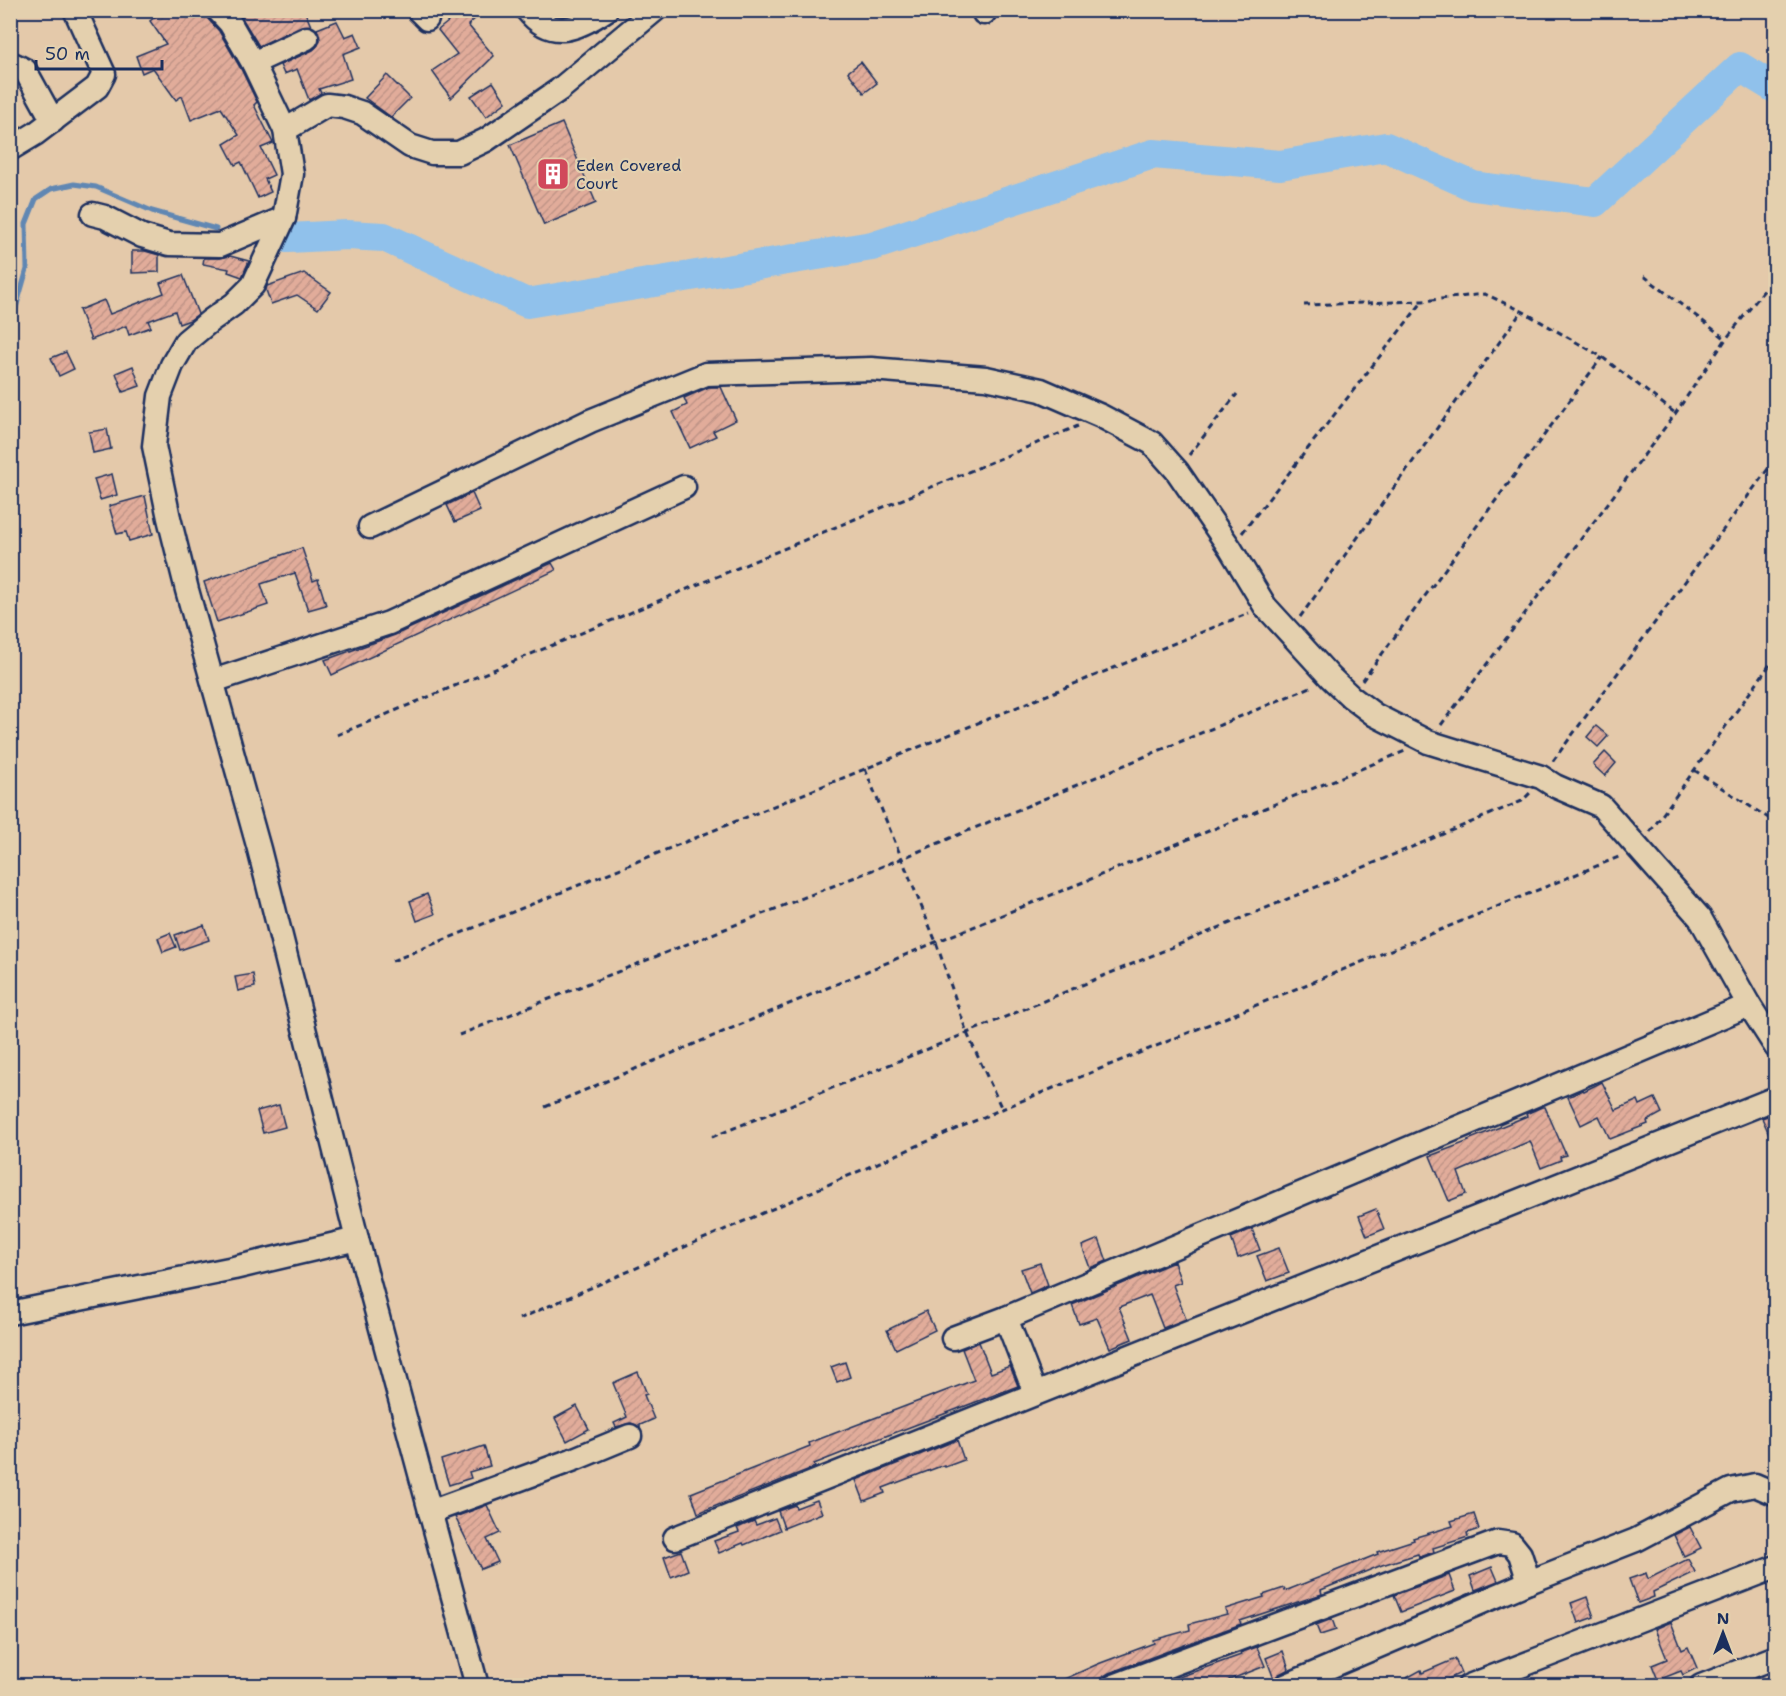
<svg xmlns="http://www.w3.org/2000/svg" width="1786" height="1696" viewBox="0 0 1786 1696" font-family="'Shantell Sans',sans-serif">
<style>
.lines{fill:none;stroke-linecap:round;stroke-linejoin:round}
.stream{stroke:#6187b3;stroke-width:5}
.river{stroke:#90c1eb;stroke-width:30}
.building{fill:url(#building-hatch);stroke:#1b2f5e;stroke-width:1.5}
.minor-casing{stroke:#1b2f5e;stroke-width:27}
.path{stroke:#1b2f5e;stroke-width:3;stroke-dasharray:6 4.5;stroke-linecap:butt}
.minor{stroke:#e4d0ae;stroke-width:22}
.labels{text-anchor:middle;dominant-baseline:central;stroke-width:4.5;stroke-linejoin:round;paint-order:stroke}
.poi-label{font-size:16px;fill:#1b2f5e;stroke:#e4d0ae;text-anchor:start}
</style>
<defs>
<pattern id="building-hatch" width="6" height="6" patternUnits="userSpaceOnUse" patternTransform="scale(1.5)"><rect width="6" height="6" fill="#e1ac9a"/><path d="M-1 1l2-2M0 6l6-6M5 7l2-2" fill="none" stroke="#c09487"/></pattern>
</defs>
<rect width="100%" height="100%" fill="#e4c9aa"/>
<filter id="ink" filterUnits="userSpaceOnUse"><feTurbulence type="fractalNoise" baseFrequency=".0167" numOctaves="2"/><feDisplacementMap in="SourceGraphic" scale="12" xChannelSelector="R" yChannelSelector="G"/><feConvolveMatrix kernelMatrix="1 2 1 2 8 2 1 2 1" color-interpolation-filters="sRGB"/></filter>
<g filter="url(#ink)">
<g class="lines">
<polyline class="stream" points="10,329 27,269 26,224 36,199 51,189 74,184 96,187 152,211 216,229"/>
<polyline class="river" points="288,238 347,235 384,237 527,303 872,246 1153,154 1280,165 1386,147 1473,186 1595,202 1740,67 1776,89"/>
</g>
<g class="building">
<polygon points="164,10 205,10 208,19 219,31 241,69 257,102 254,105 273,143 261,148 274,175 265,179 271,192 258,198 241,162 235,165 224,144 239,135 221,108 191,120 182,96 176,100 153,68 142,73 136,56 166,44 150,21"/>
<polygon points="237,10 304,10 311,26 301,26 259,46"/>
<polygon points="438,10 485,10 468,25 494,56 451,98 432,71 457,54 438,30 448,22"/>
<polygon points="337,21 345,37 355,33 361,47 343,54 351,79 319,89 321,93 309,100 297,69 284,74 280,65 313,50 318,45 320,40 317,29"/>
<polygon points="861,62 877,83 864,93 848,72"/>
<polygon points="387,75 410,98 391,117 365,98"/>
<polygon points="493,82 506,102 486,117 471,96"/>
<polygon points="562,123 596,203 544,225 510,145"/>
<polygon points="132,251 145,251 159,255 159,272 132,273"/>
<polygon points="230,256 249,261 242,277 228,272 229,269 203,264 204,258 220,258"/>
<polygon points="304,273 331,292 318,309 297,295 271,304 266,290 267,286"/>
<polygon points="183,275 198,314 190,320 179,324 175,311 148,321 151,327 129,335 126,326 91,340 79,310 104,300 110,314 164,293 160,283"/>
<polygon points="66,352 74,369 59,376 51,358"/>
<polygon points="133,366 140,386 123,392 116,373"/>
<polygon points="709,387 721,387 736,420 713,431 716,436 690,448 673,412 687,405 684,398"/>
<polygon points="107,429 111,449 93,453 89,432"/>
<polygon points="112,474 117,495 100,500 94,479"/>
<polygon points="472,493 480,511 455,522 447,505"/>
<polygon points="145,496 153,534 129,541 126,532 117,534 109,506"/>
<polygon points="302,548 313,581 318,579 326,605 308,610 295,573 261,584 268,605 217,622 204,582"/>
<polygon points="552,563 556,570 332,675 325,660 395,635"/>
<polygon points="1596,726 1608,736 1598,747 1587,737"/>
<polygon points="1605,752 1616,763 1605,776 1593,765"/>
<polygon points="427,894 435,914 417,921 410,901"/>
<polygon points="204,925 209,940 180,950 175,935"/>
<polygon points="170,933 176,947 163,952 158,938"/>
<polygon points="253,974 255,987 238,991 235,977"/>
<polygon points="1602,1082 1616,1110 1638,1100 1640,1105 1655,1098 1662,1113 1647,1121 1648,1124 1610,1139 1599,1116 1581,1125 1568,1097 1583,1090 1584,1091"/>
<polygon points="279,1105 285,1127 263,1133 257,1111"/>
<polygon points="1542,1107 1545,1107 1566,1155 1560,1157 1561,1160 1541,1168 1530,1141 1458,1172 1466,1194 1449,1201 1430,1156 1469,1141 1468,1140 1527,1116 1526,1114"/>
<polygon points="1776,1113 1776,1150 1762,1118"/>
<polygon points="1376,1209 1384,1229 1367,1236 1359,1216"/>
<polygon points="1252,1229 1260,1250 1238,1258 1231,1238"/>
<polygon points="1099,1239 1107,1261 1090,1268 1082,1246"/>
<polygon points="1279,1248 1289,1273 1267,1281 1257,1256"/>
<polygon points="1174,1262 1181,1282 1173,1285 1186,1319 1163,1328 1150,1295 1119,1307 1132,1339 1110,1348 1097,1318 1079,1324 1072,1305"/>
<polygon points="1040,1263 1048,1285 1030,1293 1021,1269"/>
<polygon points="926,1311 935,1330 896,1349 887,1330"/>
<polygon points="979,1342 991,1373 1010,1366 1018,1386 857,1447 814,1464 815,1467 698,1513 691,1493 810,1446 809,1443 974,1380 962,1349"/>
<polygon points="845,1362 850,1377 837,1382 831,1367"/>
<polygon points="638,1372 647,1394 644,1395 654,1419 640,1425 640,1427 631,1423 616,1427 614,1423 627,1417 613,1383"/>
<polygon points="577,1406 589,1429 567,1441 555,1418"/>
<polygon points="957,1440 964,1460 945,1467 944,1465 883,1488 885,1493 864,1501 856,1480"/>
<polygon points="484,1446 490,1466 469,1472 471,1478 449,1485 441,1460"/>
<polygon points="817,1500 822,1513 784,1528 778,1511 795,1505 796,1508"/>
<polygon points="487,1505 500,1533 487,1539 498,1562 481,1569 455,1517"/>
<polygon points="1474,1514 1479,1529 1467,1533 1468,1537 1433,1548 1434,1552 1419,1557 1418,1554 1382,1565 1321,1590 1322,1594 1240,1621 1241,1624 1109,1673 1094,1682 1096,1686 1049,1686 1098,1664 1154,1643 1153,1640 1190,1630 1189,1624 1227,1614 1225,1609 1264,1597 1263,1595 1284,1588 1285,1591 1378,1554 1377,1552 1414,1540 1413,1538 1453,1526 1451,1521"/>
<polygon points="775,1518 780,1530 744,1545 743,1543 719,1553 714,1541 739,1532 737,1528 754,1521 756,1525"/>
<polygon points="1690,1527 1701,1548 1684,1556 1674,1535"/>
<polygon points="681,1551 688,1570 671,1577 664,1557"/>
<polygon points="1688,1559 1695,1572 1653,1592 1654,1597 1638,1603 1629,1579 1646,1573 1648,1579"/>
<polygon points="1492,1567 1498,1581 1475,1590 1470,1576"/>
<polygon points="1449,1575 1455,1591 1401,1612 1394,1595"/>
<polygon points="1587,1597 1594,1617 1578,1623 1571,1603"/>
<polygon points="1332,1619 1336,1630 1320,1635 1316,1625"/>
<polygon points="1671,1622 1682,1650 1688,1647 1697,1668 1683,1675 1681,1671 1658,1680 1652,1665 1667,1659 1655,1629"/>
<polygon points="1257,1647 1265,1666 1229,1680 1231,1686 1211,1686 1209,1680 1194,1686 1154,1686 1241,1655 1240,1653"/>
<polygon points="1283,1651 1289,1669 1279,1674 1274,1679 1266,1658"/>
<polygon points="1455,1659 1461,1673 1433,1686 1392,1686 1421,1670 1422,1673"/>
</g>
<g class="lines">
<g class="minor-casing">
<g id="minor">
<polyline points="218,10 230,23 253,63 285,130 292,174 284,218 253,285 234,304 210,321 186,341 172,365 160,396 154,446 169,518 187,590 259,849 357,1239 477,1686"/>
<polyline points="418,10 427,19"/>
<path d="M527,10c25,31 51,19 79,0"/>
<polyline points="984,13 986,10"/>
<polyline points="253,63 307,38"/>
<polyline points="10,65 15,65 25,70 53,121"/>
<polyline points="285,130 327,105 344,107 362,113 410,146 432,153 459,153 486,140 559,90 655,10"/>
<polyline points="10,149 35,134 97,87 104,74 75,10"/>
<polyline points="93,214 105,217 142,236 169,244 220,245 284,218"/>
<polyline points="370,527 590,421 706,374 871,369 986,378 1041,390 1101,416 1152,443 1177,471 1230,548 1265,606 1331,678 1351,697 1375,715 1428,742 1541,777 1555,786 1601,806 1700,918 1749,1005 1776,1047"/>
<polyline points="213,681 389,623 684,487"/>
<polyline points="10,1313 234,1268 357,1239"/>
<polyline points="1006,1318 1035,1393"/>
<polyline points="953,1338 1006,1318 1749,1005"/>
<polyline points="430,1512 572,1460 630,1436"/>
<polyline points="675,1538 1776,1098"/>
<polyline points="1114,1686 1498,1542 1512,1544 1520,1554 1529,1582"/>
<polyline points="1285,1686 1529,1582 1636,1540 1731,1490 1755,1485 1776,1494"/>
<polyline points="1469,1686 1776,1567"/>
<polyline points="1701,1686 1776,1657"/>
</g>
</g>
<g class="path">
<polyline points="1644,276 1726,339"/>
<polyline points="1304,305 1423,301 1485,294 1522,311 1602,357 1675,413"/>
<polyline points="1189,455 1237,394"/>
<polyline points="1242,533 1423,301"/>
<polyline points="1300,617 1522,311"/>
<polyline points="1362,681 1602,357"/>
<polyline points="1441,725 1675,414 1726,339 1776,275"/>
<polyline points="337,735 1078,426"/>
<polyline points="1553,761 1776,458"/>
<polyline points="865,769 936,942 967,1033 1002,1109"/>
<polyline points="1694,770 1776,823"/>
<polyline points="1650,832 1776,656"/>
<polyline points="392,961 1249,613"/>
<polyline points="459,1035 903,858 1313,686"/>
<polyline points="545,1107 936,942 1405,751"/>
<polyline points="712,1137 967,1033 1522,801 1530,793"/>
<polyline points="519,1319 1002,1109 1621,856"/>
</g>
<use href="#minor" class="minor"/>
</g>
</g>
<defs>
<g id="building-square" transform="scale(1.725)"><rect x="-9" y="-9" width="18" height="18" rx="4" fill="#d1495b" stroke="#e4d0ae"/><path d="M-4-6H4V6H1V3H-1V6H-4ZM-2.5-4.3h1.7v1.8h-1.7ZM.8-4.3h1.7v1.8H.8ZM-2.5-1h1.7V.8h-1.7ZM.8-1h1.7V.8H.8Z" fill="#fff"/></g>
</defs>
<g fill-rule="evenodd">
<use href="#building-square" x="553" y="174"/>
</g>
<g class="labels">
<g class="poi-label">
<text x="576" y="165">Eden Covered<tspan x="576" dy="18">Court</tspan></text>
</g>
</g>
<rect width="1786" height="1696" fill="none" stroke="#e4d0ae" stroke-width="36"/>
<rect x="18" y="18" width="1750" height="1660" fill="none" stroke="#1b2f5e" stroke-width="2" filter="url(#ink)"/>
<g transform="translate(1723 1633)" stroke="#e4d0ae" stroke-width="4.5" paint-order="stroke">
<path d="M0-4.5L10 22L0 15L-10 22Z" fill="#1b2f5e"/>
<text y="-9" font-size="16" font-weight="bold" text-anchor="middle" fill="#1b2f5e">N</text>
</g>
<path d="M36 60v9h126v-9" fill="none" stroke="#1b2f5e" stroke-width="3"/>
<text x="45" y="60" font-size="18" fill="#1b2f5e" stroke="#e4d0ae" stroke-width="4.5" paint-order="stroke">50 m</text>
</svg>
